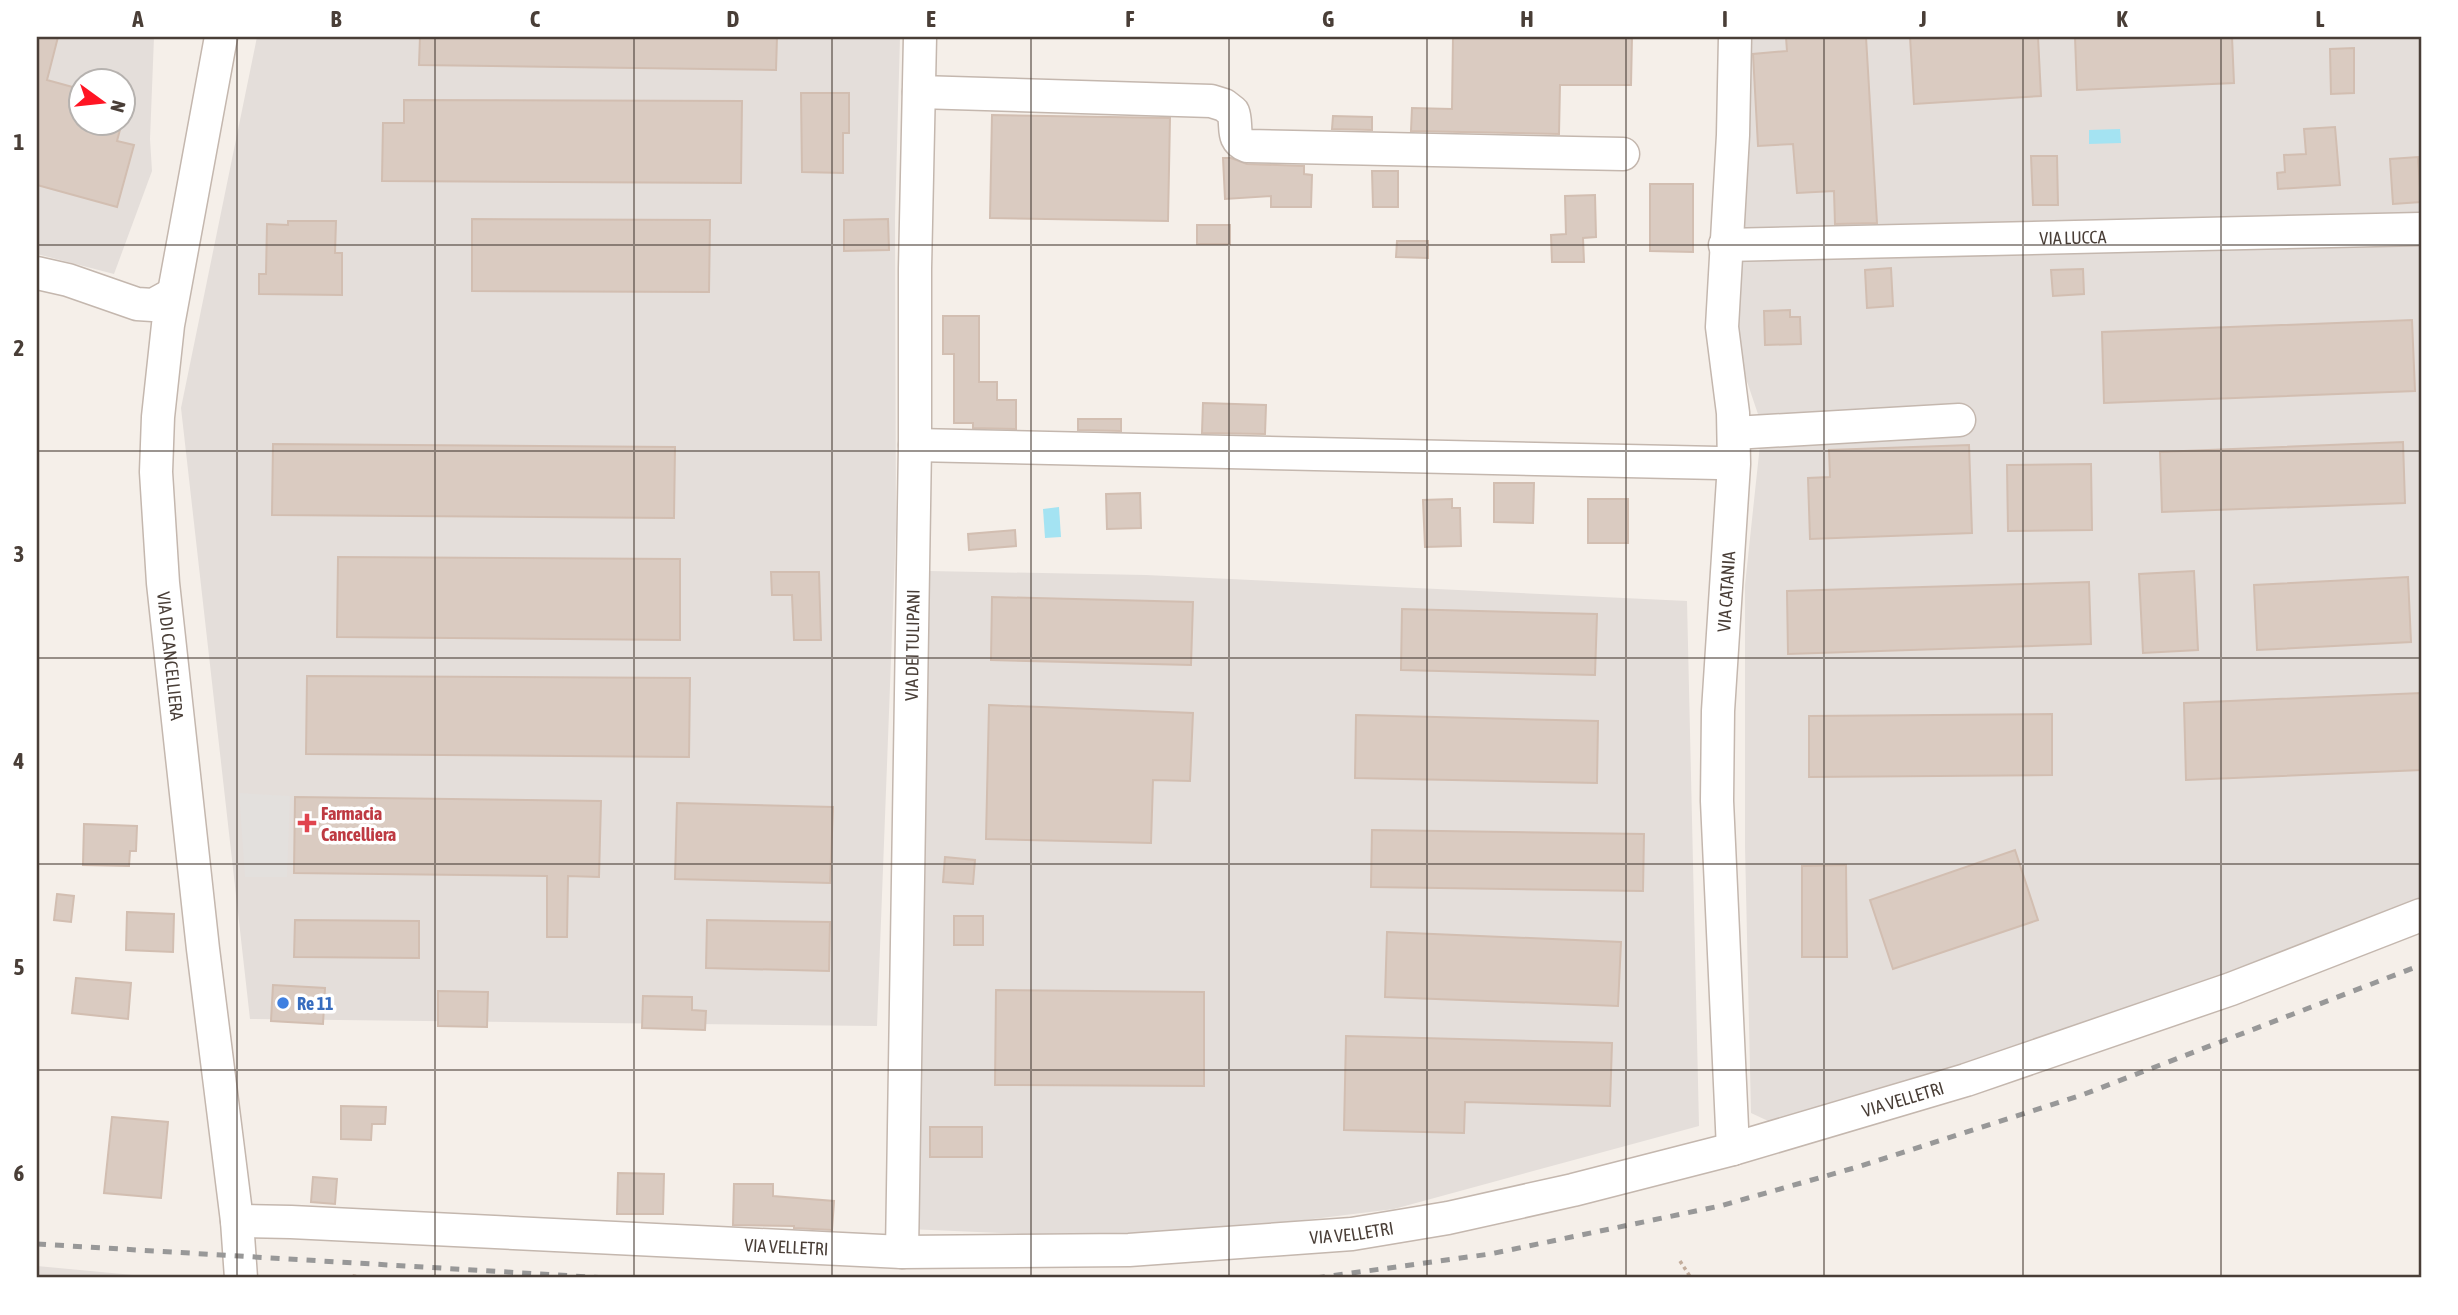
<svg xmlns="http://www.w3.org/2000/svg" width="2458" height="1315" viewBox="0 0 2458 1315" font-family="'Asap Condensed',sans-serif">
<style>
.industrial{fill:#e4deda;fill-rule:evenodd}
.parking{fill:#e3e0dd}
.water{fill:#a4e3f2}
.building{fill:#dacbc1;stroke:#d2beb1;stroke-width:2}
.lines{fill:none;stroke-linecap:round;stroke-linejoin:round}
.minor-casing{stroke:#c4b7ae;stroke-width:35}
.path{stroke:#c3ad9c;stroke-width:3.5;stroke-dasharray:3.5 3.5;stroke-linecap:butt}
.minor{stroke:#fff;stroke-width:32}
.rail{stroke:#989898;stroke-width:5;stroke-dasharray:9 9;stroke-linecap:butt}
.grid{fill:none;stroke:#493e37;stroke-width:2;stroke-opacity:0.55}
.health-dot{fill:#e0444e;stroke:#fff;stroke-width:2.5}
.shop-dot{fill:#3f7fe0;stroke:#fff;stroke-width:2.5}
.labels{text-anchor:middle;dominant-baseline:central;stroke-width:7;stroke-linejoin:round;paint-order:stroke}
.street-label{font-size:18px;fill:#493e37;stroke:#fff}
.health-label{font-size:18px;font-weight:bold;fill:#be3a42;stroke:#fff;text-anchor:start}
.shop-label{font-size:18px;font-weight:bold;fill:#366cbe;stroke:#fff;text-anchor:start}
.neatline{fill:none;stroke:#493e37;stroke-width:2.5}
.grid-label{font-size:23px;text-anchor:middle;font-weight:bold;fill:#493e37}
</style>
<rect width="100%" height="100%" fill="#f5efe9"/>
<g class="industrial">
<path d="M37,37h117l-4,102 2,32 -38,103 -77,-20zM80,80h42v42h-42z"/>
<polygon points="257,37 900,37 895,218 896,529 877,1026 250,1019 181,408"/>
<polygon points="1748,37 2421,37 2421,900 2124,1013 1779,1126 1751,1113 1745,847 1745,585 1762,426 1735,346"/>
<polygon points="929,571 1146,575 1687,601 1699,1126 1394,1209 1206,1232 1023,1234 908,1229"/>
<polygon points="37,1266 165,1278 37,1278"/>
</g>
<polygon class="parking" points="239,793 290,796 287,877 245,877"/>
<g class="water">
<polygon points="2120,129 2121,143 2089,144 2089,130"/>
<polygon points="1059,507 1061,537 1045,538 1043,509"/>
</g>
<g class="building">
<polygon points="37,37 58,37 47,80 80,89 80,122 122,122 117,141 134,145 117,207 37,185"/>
<polygon points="420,37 777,37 776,70 419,65"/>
<polygon points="1453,37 1632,37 1631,85 1560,85 1559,134 1411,131 1412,108 1452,109"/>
<polygon points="1786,37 1866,37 1877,223 1835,224 1834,191 1797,193 1793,144 1758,146 1753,54 1787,51"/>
<polygon points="1910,37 2038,37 2041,96 1914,104"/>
<polygon points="2075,37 2232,37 2234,83 2077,90"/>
<polygon points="2354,48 2354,93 2331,94 2330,49"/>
<polygon points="801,93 849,93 849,133 843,133 843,173 802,172"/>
<polygon points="404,100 742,101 741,183 382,181 383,123 404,123"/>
<polygon points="992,115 1170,118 1168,221 990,218"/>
<polygon points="1333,116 1372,117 1372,130 1332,129"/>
<polygon points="2335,127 2340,185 2278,189 2277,173 2285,172 2284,155 2306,154 2304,129"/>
<polygon points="2031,156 2057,156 2058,205 2033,205"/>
<polygon points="2418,157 2421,202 2393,204 2390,159"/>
<polygon points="1223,158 1231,158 1247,164 1304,166 1304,174 1312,175 1311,207 1271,207 1271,196 1225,199"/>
<polygon points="1372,171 1398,171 1398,207 1373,207"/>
<polygon points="1650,184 1693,184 1693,252 1650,251"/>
<polygon points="1595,195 1596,237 1583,238 1584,262 1552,262 1551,235 1566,234 1565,196"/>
<polygon points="472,219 710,220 709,292 472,291"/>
<polygon points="888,219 889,250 844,251 844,220"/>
<polygon points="288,221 336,221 335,253 342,253 342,295 259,294 259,274 266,274 267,224 288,225"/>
<rect x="1197" y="225" width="33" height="19"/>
<polygon points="1397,241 1428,241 1428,258 1396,257"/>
<polygon points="1891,268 1893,306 1867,308 1865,270"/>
<polygon points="2083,269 2084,294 2053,296 2051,270"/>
<polygon points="1790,310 1790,317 1800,317 1801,344 1765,345 1764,311"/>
<polygon points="943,316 979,316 979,382 997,382 997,400 1016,400 1016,429 973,428 973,423 954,423 954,354 943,354"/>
<polygon points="2412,320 2415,391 2104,403 2102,332"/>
<polygon points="1203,403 1266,405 1265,434 1202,433"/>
<polygon points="1078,419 1121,419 1121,431 1078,430"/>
<polygon points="2403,442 2405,503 2162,512 2160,452"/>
<polygon points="273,444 675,447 674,518 272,515"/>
<polygon points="1969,445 1972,533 1810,539 1808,478 1830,477 1829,450"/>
<polygon points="2091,464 2092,530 2008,531 2007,465"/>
<polygon points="1494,483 1534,483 1533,523 1494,522"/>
<polygon points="1140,493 1141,528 1107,529 1106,494"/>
<polygon points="1452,499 1452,508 1460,508 1461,546 1425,547 1423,500"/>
<rect x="1588" y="499" width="40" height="44"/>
<polygon points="1015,530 1016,546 969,550 968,534"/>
<polygon points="338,557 680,559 680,640 337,637"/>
<polygon points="2194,571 2198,650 2143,653 2139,574"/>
<polygon points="771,572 819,572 821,640 794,640 792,595 772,595"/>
<polygon points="2408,577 2411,642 2257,650 2254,585"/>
<polygon points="2089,582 2091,644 1788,654 1787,591"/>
<polygon points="992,597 1193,602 1191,665 991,660"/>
<polygon points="1402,609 1597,614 1595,675 1401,670"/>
<polygon points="307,676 690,678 689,757 306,754"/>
<polygon points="2421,693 2421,770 2186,780 2184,703"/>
<polygon points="989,705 1193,713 1190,781 1153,780 1151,843 986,839"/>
<polygon points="2052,714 2052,775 1809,777 1809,716"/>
<polygon points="1356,715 1598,721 1597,783 1355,778"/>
<polygon points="295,797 601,801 599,877 568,876 567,937 547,937 547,876 294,873"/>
<polygon points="677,803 833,807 830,883 675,879"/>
<polygon points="84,824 137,826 136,851 130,851 129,866 83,865"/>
<polygon points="1372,830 1644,834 1643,891 1371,887"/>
<polygon points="2015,850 2038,920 1893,969 1870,900"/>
<polygon points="945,857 975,860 973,884 943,882"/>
<polygon points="1846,865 1847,957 1802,957 1802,866"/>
<polygon points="57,894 74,896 71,922 54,920"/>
<polygon points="127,912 174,914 173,952 126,950"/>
<rect x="954" y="916" width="29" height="29"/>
<polygon points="295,920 419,921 419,958 294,957"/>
<polygon points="707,920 830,922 829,971 706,968"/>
<polygon points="1387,932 1621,942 1618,1006 1385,997"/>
<polygon points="76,978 131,983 128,1019 72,1013"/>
<polygon points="273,985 325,988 323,1024 271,1021"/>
<polygon points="996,990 1204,992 1204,1086 995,1085"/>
<polygon points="438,991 488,992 487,1027 438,1026"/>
<polygon points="643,996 692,997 692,1010 706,1011 705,1030 642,1028"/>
<polygon points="1346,1036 1612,1043 1610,1106 1465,1102 1464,1133 1344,1130"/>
<polygon points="341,1106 386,1107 385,1124 372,1124 371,1140 341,1139"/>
<polygon points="112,1117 168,1122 161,1198 104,1193"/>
<rect x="930" y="1127" width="52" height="30"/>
<polygon points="618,1173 664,1174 663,1214 617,1214"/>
<polygon points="313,1177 337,1179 335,1204 311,1202"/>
<polygon points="734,1184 773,1184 773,1196 834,1201 832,1230 794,1228 794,1226 733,1225"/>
</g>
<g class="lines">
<g class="minor-casing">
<g id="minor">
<path id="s1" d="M221,37l-53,288 -10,92 -2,55 7,111 40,366 34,272 4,57"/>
<path d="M919,92l292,9 13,4 9,7c5,13 -3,28 14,34l376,8"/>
<path id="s2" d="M1725,245l696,-16"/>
<polyline points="37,273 68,280 137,304 153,305 173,294"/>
<polyline points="1734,433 1959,420"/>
<polyline points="915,445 1718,463"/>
<path id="s3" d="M1733,1149l-16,-348 1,-90 16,-247 -1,-51 -11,-86 11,-192 2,-98"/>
<path id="s4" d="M237,1221l54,1 611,30 227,-2 223,-16 96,-16 125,-28 160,-41 233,-69 265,-91 190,-74"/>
<path id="s5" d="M902,1252l13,-807v-176l5,-232"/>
</g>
</g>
<g class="path">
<polyline points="1680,1261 1691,1278"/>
<polyline points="354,1278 355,1272"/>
</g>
<use href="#minor" class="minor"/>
<g class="rail">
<polyline points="37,1244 607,1278"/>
<polyline points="1316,1278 1490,1254 1720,1206 1854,1168 2082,1095 2421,965"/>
</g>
</g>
<path class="grid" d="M237,37v1241M435,37v1241M634,37v1241M832,37v1241M1031,37v1241M1229,37v1241M1427,37v1241M1626,37v1241M1824,37v1241M2023,37v1241M2221,37v1241M37,245h2384M37,451h2384M37,658h2384M37,864h2384M37,1070h2384"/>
<path class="health-dot" d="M303.5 812.5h7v7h7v7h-7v7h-7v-7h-7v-7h7z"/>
<circle class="shop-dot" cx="283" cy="1003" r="7"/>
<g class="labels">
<g class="street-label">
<text stroke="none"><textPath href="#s2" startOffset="348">VIA LUCCA</textPath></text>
<text stroke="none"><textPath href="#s3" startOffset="558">VIA CATANIA</textPath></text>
<text stroke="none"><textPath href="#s5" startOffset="607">VIA DEI TULIPANI</textPath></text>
<text stroke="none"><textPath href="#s1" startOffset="625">VIA DI CANCELLIERA</textPath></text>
<text stroke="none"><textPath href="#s4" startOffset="1684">VIA VELLETRI</textPath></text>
<text stroke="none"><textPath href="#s4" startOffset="1116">VIA VELLETRI</textPath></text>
<text stroke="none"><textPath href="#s4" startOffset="550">VIA VELLETRI</textPath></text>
</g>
<g class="health-label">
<text x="321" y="813">Farmacia<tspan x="321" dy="21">Cancelliera</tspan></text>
</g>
<g class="shop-label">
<text x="297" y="1003">Re 11</text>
</g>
</g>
<rect width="2458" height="1315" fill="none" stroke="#ffffff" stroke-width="77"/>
<g transform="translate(102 102) rotate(105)"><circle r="33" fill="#ffffff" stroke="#b6b2af" stroke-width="2"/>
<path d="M0-5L12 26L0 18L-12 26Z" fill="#ff1524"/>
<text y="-10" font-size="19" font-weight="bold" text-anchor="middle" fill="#493e37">N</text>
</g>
<rect x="38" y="38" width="2382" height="1238" class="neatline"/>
<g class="grid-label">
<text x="138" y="27">A</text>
<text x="336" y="27">B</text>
<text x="535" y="27">C</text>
<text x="733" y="27">D</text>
<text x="931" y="27">E</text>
<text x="1130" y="27">F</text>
<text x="1328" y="27">G</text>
<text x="1527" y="27">H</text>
<text x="1725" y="27">I</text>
<text x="1923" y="27">J</text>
<text x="2122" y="27">K</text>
<text x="2320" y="27">L</text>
<text x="19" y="150">1</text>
<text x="19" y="356">2</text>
<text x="19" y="562">3</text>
<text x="19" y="769">4</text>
<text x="19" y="975">5</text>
<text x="19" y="1181">6</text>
</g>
</svg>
